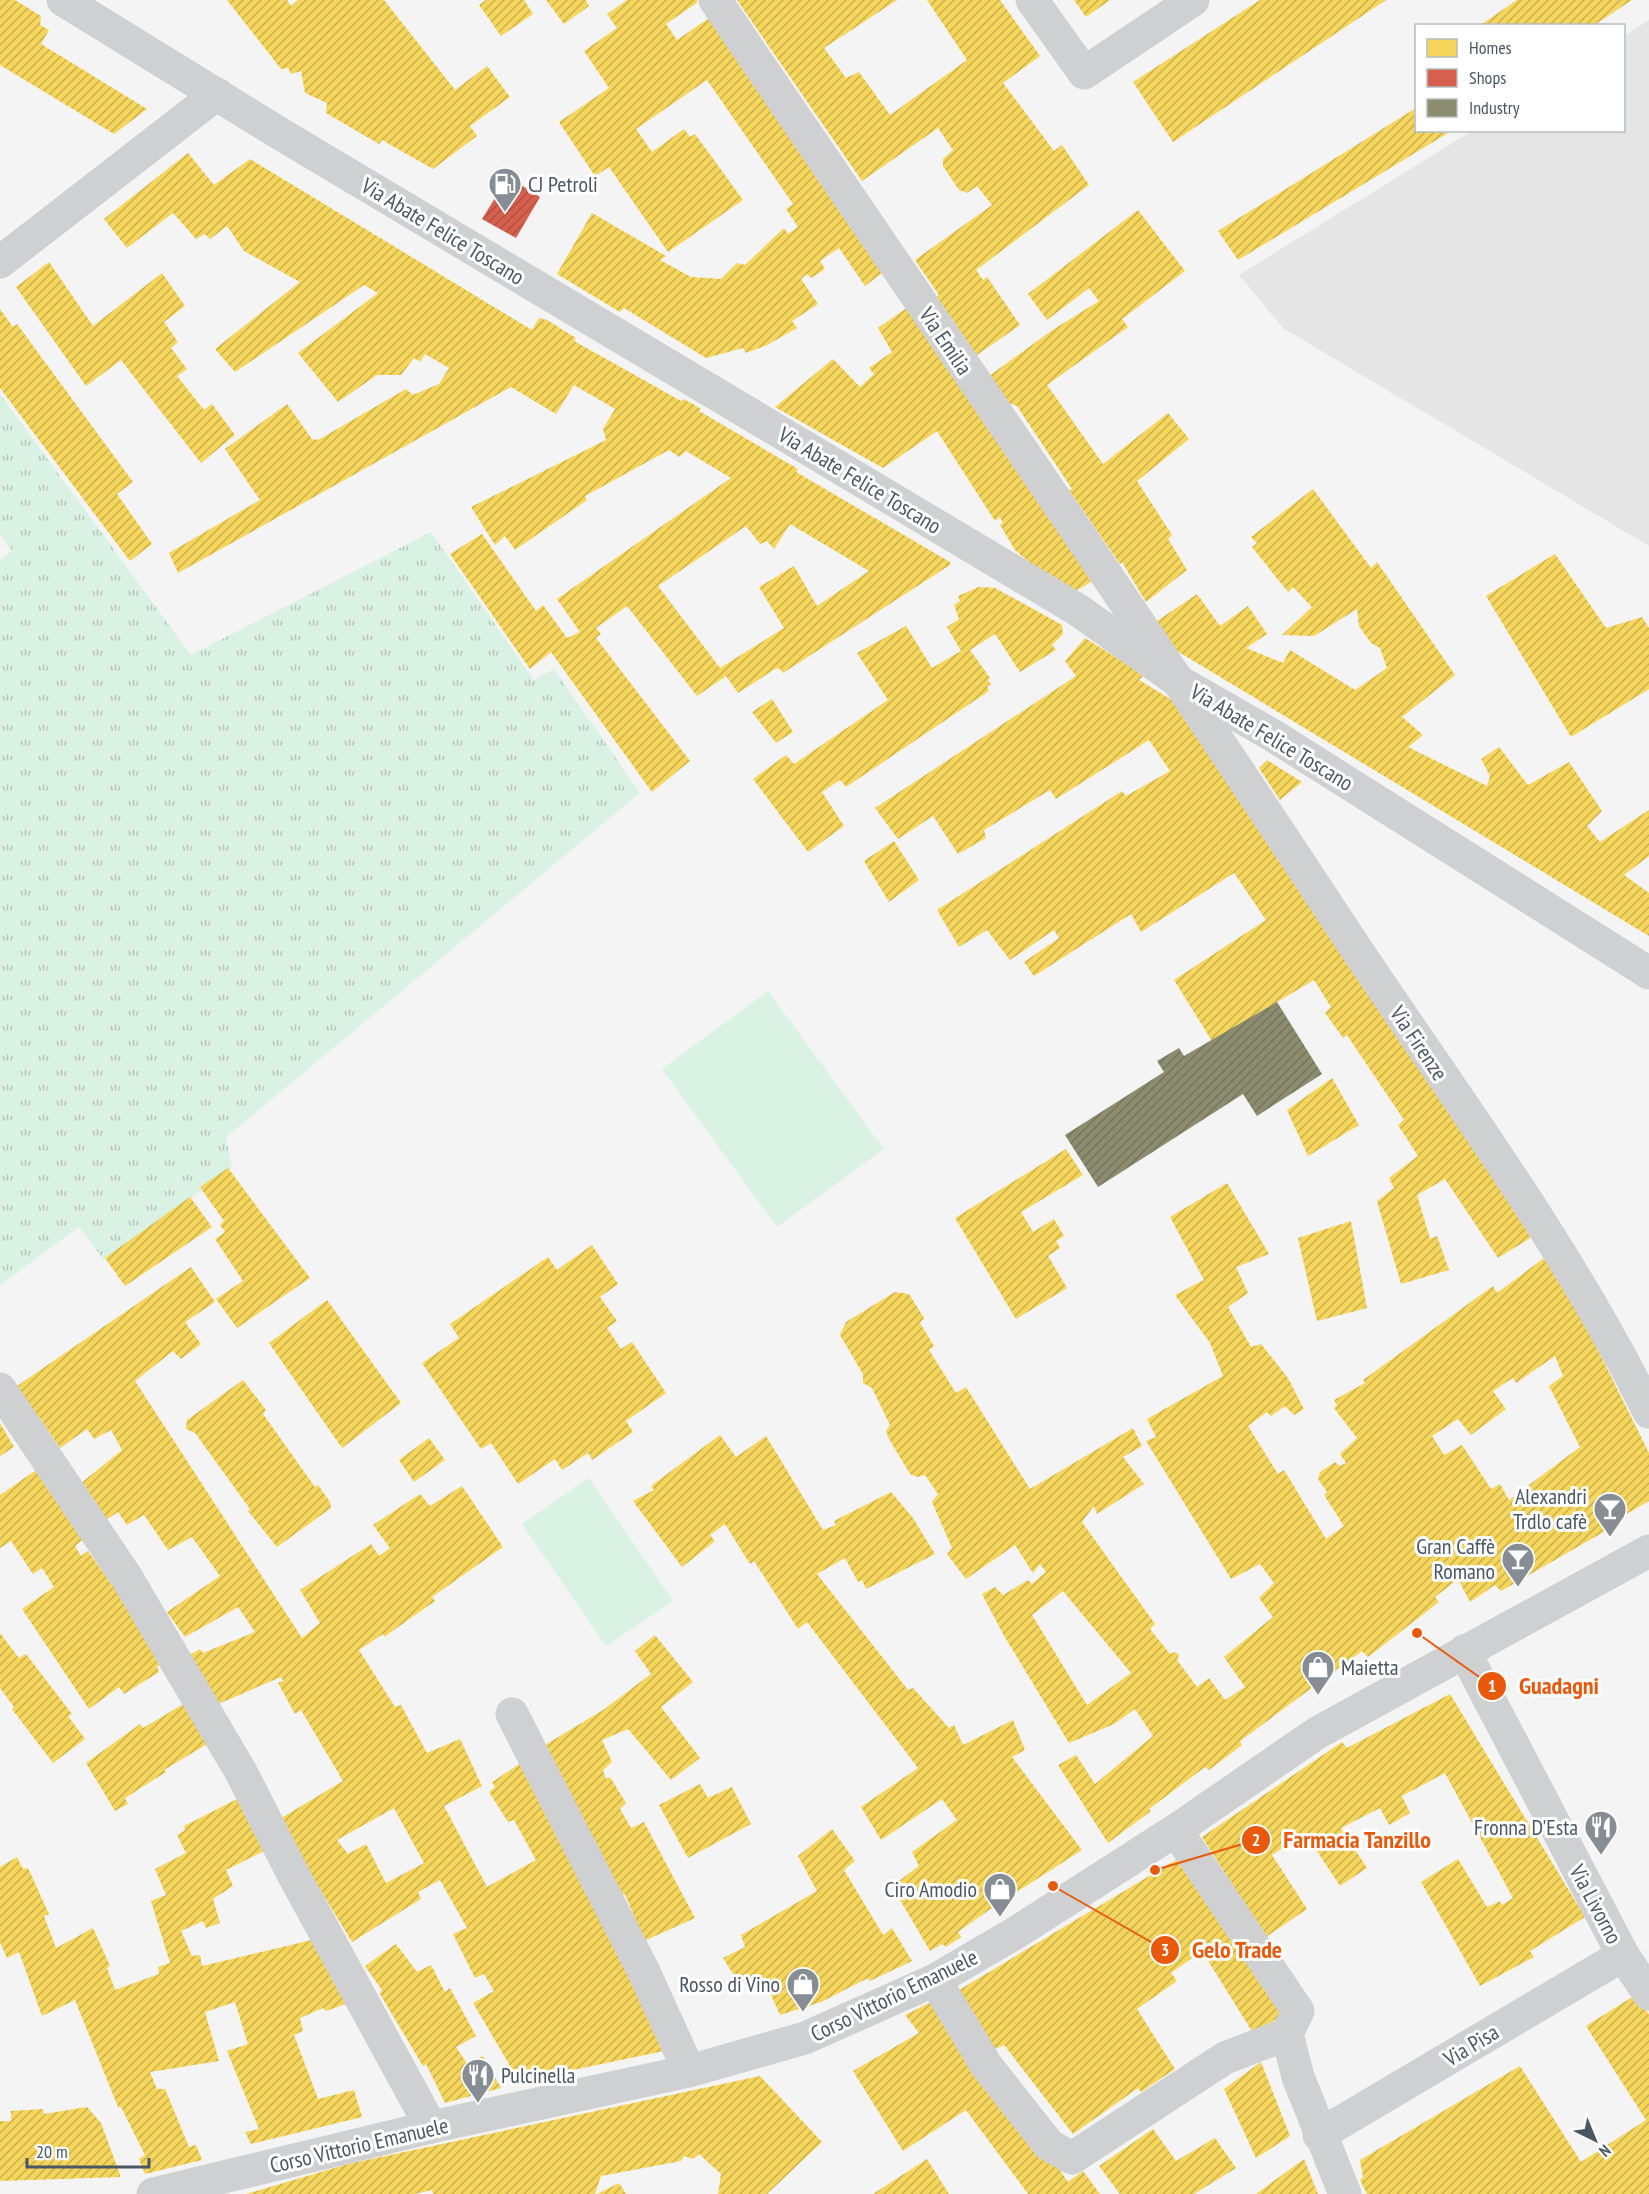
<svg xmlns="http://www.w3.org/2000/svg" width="1649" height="2194" viewBox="0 0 1649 2194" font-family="'PT Sans Narrow',sans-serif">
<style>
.education{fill:#e6e5e6}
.park{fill:url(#park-tufts)}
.garden{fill:#d9f2e3}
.homes{fill:url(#homes-hatch);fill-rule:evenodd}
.shops{fill:url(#shops-hatch)}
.industry{fill:url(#industry-hatch)}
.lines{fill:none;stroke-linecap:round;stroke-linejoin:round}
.minor{stroke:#ced0d2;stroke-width:33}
.labels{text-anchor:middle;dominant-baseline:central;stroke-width:6;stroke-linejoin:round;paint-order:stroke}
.poi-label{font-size:22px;fill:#4a5661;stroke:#fff;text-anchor:end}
.street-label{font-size:22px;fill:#4a5661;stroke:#fff}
.leader{fill:none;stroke:#e8590c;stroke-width:2}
.callout-dot{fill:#e8590c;stroke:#fff;stroke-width:2}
.mark-label{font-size:18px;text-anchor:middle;font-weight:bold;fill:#fff}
.callout-label{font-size:24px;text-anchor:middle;font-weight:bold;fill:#e8590c;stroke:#fff;stroke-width:6;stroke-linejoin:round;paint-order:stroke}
</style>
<defs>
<pattern id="park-tufts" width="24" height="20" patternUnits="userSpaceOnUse" patternTransform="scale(1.5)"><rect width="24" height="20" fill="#d9f2e3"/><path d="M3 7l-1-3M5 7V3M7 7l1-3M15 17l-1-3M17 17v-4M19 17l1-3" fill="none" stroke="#b2c7bb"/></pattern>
<pattern id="homes-hatch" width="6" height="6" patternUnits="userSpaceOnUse" patternTransform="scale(1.5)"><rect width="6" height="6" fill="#f6d55c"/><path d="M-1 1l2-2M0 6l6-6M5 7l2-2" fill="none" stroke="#c9b04f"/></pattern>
<pattern id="shops-hatch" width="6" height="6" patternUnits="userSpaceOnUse" patternTransform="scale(1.5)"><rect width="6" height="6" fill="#d6604d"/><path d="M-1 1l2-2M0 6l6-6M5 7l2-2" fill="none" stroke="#b05243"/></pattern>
<pattern id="industry-hatch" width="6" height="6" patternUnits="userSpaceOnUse" patternTransform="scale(1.5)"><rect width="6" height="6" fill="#8c8c6e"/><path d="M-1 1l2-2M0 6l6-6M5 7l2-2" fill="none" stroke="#74755e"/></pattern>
</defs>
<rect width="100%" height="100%" fill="#f4f4f4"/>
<polygon class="education" points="1649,20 1649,546 1283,328 1239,275 1472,131 1624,130 1624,36"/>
<polygon class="park" points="0,394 191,655 431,532 534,680 554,669 640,793 226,1137 232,1169 104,1260 79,1227 0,1285 0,560 12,551 0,534"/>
<g class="garden">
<polygon points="768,991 884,1149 777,1227 662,1069"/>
<polygon points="589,1478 673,1601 606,1646 522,1524"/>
</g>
<g class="homes">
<polygon points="0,0 15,0 41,16 40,25 49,30 41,44 147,109 114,134 0,65"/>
<polygon points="227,0 287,0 291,6 298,0 384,0 455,90 487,66 510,97 470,126 477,136 433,169 382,140 379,144 326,113 327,103 305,93 301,71 291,74 288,68 281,69"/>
<polygon points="486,0 524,0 533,14 501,36 479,5"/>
<polygon points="546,0 586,0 589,6 564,24"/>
<polygon points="627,0 696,0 698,2 666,24 677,40 712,16 886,270 865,286 839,248 820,261 825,269 811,278 807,274 801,279 818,304 792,321 797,328 767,345 746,353 743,348 706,358 624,308 620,312 557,274 592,213 666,256 660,260 691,277 721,279 737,263 745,265 784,228 788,234 798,227 786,209 793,204 707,80 636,129 652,152 684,129 690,137 695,134 743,200 668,252 609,167 595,176 559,122 609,88 584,51 617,28 607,14"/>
<polygon points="737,0 897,0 824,48 846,78 859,72 890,115 967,60 927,0 1000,0 1040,56 1003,83 1054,151 1062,145 1089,185 976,270 983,280 987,277 1020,325 974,357 934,298 939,295 915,260 992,205 977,186 967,193 959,190 943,166 943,159 953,150 938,128 862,181"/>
<polygon points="1074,0 1110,0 1086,17"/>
<polygon points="1260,0 1386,0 1173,142 1133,82"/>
<polygon points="1517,0 1632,0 1593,26 1479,26"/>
<polygon points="1416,108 1416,130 1448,133 1238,260 1218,231"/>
<path d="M188,153l26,32 36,-26 282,171 7,-12 8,2 29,18 -2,3 107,60 3,-2 17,10 -2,2 99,58 -2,3 154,90v3l-167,108 -4,-5 -4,1 -37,24 -12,-17 -29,20 -70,-90 -31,22 5,6 -5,4 94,123 -38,31 -101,-140 -21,17 -80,-115 32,-20 54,77 7,-6 24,33 13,-6 -23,-33 174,-121 -45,-27 -7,6 -10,-7 -84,46 2,4 -72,50 -10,-14 -10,9 -24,-38 135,-67 -3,-11 12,-20 -41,-24 -18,29 -45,-27 -333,186 -9,-20 91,-53 -35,-51 62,-45 25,35 6,1 88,-51 7,6 26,-11 10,-16 -24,-14 -5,8 -6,-4 -13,17h-24l-39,27 -40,-49 80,-60 -14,-8 -129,87 -20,-23 85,-67 -56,-31 -17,-25 -17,13 -5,-5 -9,5 -23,-26 -46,35 -23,-29zM790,524l79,47 -52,35 -23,-40 -35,21 25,41 -64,40 -62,-82 88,-60 14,18 7,-3 7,8z"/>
<polygon points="1138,210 1185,271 1122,319 1128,327 1047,385 1103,464 1168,413 1189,439 1137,481 1172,535 1168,539 1187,570 1146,602 1122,562 1120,564 1069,490 1072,489 1017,406 1009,403 989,376 1051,331 1099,301 1089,288 1047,320 1028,294"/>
<polygon points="49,262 93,326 162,273 185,306 164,322 178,342 171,348 187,369 177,376 204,410 212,404 235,435 201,463 121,360 86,386 16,287"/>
<polygon points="915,302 1094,580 1076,591 1030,563 1015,550 1000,525 1003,523 1000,517 995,521 937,431 883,468 775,407 833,359 860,387 874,374 869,368 892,352 878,328"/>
<polygon points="0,309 13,327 17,324 133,482 117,494 152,544 130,561 0,388"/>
<polygon points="1313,489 1371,568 1377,562 1455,675 1402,717 1423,735 1408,747 1487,786 1490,776 1481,759 1499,747 1528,785 1569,762 1602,811 1587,826 1600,842 1649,810 1649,856 1624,875 1649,893 1649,936 1177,651 1157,621 1197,594 1220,626 1248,606 1267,634 1246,648 1283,663 1290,650 1355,690 1387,668 1380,648 1371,643 1359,626 1357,609 1314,636 1282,635 1312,607 1293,587 1288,592 1252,547 1257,543 1251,537"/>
<polygon points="1555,554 1606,628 1642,617 1649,628 1649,689 1571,737 1486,596"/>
<polygon points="979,587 995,588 1062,625 1063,634 1052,645 1056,650 1020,672 995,634 970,650 990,678 988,680 991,684 987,687 989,691 846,787 840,780 822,792 844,826 808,852 753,779 786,755 794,764 888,700 857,653 906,626 932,668 961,651 947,627 959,619 954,605 960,601 958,596"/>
<polygon points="1085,638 1144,675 1139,680 1172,700 1532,1237 1498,1258 1445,1179 1417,1195 1430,1239 1437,1236 1449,1270 1401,1284 1377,1201 1394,1188 1389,1178 1418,1156 1398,1125 1404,1120 1347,1035 1343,1038 1325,1013 1331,1007 1314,980 1212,1041 1174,980 1266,920 1234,873 1141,932 1131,914 1034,976 1024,962 1059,938 1054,930 1010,960 987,930 959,947 937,910 1122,791 1126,796 1170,771 1149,740 1056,799 1050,790 984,830 986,838 958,854 933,816 898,839 875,808 1076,676 1065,661"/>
<polygon points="772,699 793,732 776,743 752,712"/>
<polygon points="1267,760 1302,782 1280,800 1259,768"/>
<polygon points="894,841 919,880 889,902 864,861"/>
<polygon points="1332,1078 1359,1125 1308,1156 1287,1110"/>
<polygon points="1066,1149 1083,1175 1021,1212 1033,1232 1054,1219 1064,1236 1056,1241 1060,1248 1048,1256 1067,1288 1016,1319 955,1218"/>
<polygon points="228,1168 310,1278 237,1328 216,1299 243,1281 215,1239 225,1232 220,1225 224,1221 200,1187"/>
<path d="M1227,1183l42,71 -33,13 12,26 -20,14 23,40 10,-3 27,34 16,31 -10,6 -9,-9 -14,10 -4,-4 -19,14 30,48 6,-4 42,69 18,-13 -20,-31 3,-3 -9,-13 2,-7 15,-10 5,4 6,-3 -6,-9 17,-16 -23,-30 3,-3 -3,-5 31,-17 -2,-3 130,-94 4,7 47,-35 23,30 82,165v48l-28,16v5l-120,69 -6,-6 -25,17 -12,-23 -23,18 4,5 -71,55 -6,-6 -122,90 2,4 -33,25 -4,-3 -56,42 2,2 -43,32 -50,-78 18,-10 19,29 58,-48 -18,-27 -21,15 -45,19 -66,-109 -21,-40 13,-7 8,8 25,-15 4,4 14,-12 -6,-8 -7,9 -18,-28 -49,34 -19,-25 5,-6 -20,-46 6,-8 -13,-19 -8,2 -7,-3 -21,-35 -3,-8 4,-6 -18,-37 -9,-5v-9l-23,-39 6,-13 49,-30 14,2 15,24 -4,5 14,23 -5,4 27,43 10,-6 64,102 103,-61 9,18 -19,11 21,27 -47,30 -3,-8 -12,16 73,102 -5,5 20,25 5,-2 4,3 -2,5 20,27 12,-9 16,22 20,-13 -21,-30 49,-40 -14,-19 15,-15 -14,-19 -29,15 -85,-138 10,-4 -9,-18 76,-43 -13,-33 -35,-48 29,-15 -34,-63zM1555,1356l8,20 -14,10 31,61 -71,53 -9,-16 -9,5 -29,-44 -18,10 -12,-19 26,-17 13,16 35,-26 -13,-18 20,-13 3,5zM1063,1591l68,82 -44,32 -55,-90z"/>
<polygon points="190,1197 212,1227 125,1286 105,1258"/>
<polygon points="1351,1221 1367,1308 1317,1321 1298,1238"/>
<polygon points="592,1245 618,1284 600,1297 617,1321 607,1328 621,1349 632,1342 666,1393 626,1421 633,1432 592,1460 588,1453 562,1470 555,1459 518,1484 491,1443 481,1449 422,1363 459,1338 450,1324 548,1257 557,1270"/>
<path d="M191,1267l24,35 -30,20 16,22 -20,15 -8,-8 -38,30 167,257 18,-15 -20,-33 71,-46 8,12 11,-8 -17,-23 47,-31 10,12 32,-20 41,61 -71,50 3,4 -51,36 -1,-3 -24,16 36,57 6,-2 26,48 33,-14 22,47 -38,20 43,81 49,-27 -22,-40 -6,2 -19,-30 6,-5 -3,-5 35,-23 137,292 -149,31 -6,-18 -36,-61 21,-12 -10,-17 -9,4 -22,-44 14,-6 -27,-48 -22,12 3,7 -69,43 -74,-122 65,-39 -42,-71 -6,4 -17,-31 5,-2 -2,-4 -63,27 -32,-47 14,-8 3,4 52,-21 -17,-25 -53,30 -18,-25 53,-36 -28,-39 -24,13 -24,-35 -17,10 -9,-13 -12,8 -26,-36 42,-34 -11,-20 -17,9 -7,-10 -27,19 -21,-31 -7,5 -21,-32zM394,1808l30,55 -38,20 -20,-39 -18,10 -11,-14z"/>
<polygon points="327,1300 401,1403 342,1448 269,1343"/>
<polygon points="243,1380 266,1410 263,1414 315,1487 318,1485 330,1502 331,1508 277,1547 248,1511 250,1509 195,1433 186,1429 187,1420"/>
<polygon points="0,1423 14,1447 0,1456"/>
<polygon points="720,1435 736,1457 766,1436 823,1530 836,1525 834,1521 891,1492 913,1518 935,1554 866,1589 862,1580 858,1582 845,1558 817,1574 908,1690 913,1688 949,1728 954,1725 963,1745 1013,1720 1025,1750 1012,1757 1082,1850 989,1910 958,1932 961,1937 946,1947 942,1944 930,1951 892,1886 919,1866 912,1852 957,1820 942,1799 881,1840 861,1807 918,1768 807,1622 798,1629 754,1561 750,1564 725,1524 710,1535 715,1541 682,1567 633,1501 654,1490 651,1486"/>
<polygon points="429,1438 445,1460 414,1482 399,1460"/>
<polygon points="42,1466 84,1539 75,1546 81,1556 88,1551 161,1655 161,1664 157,1667 159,1672 124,1694 119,1687 89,1709 22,1609 54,1587 42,1568 33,1574 11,1541 0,1548 0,1495"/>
<polygon points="0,1633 19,1658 26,1654 72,1714 68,1716 85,1739 53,1763 12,1709 14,1707 0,1688"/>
<polygon points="655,1635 693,1682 661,1707 700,1758 671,1780 628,1729 602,1740 612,1762 603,1770 606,1779 610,1777 626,1803 620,1809 631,1828 644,1822 695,1918 644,1941 625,1894 619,1896 545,1745 603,1710 651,1674 635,1651"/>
<polygon points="1450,1694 1585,1917 1530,1951 1534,1957 1480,1986 1421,1882 1458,1859 1487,1907 1500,1901 1502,1905 1513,1898 1445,1773 1402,1796 1410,1813 1389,1825 1380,1808 1341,1828 1367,1868 1340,1886 1305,1833 1272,1855 1307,1909 1266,1937 1202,1837 1342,1742 1347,1748"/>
<polygon points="185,1703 209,1743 164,1770 166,1772 125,1798 128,1804 115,1811 86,1763 140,1724 143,1728"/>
<polygon points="700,1784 708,1798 732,1787 751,1824 688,1858 659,1805"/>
<polygon points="241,1797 270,1848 226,1870 233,1886 213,1899 220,1923 206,1928 203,1921 181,1931 192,1956 200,1955 202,1966 316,1939 348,2003 326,2011 323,2008 300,2018 303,2031 294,2035 318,2099 354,2090 362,2117 251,2144 245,2132 259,2129 227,2051 248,2044 235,2002 205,2012 219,2061 150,2072 157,2089 165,2089 189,2147 196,2145 202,2160 145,2174 139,2159 145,2155 121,2107 118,2107 75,2000 42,2016 19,1952 7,1958 0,1942 0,1867 17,1857 23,1869 28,1868 49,1914 44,1916 56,1948 93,1928 110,1966 107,1968 115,1990 159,1974 158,1967 170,1963 151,1901 166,1895 155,1869 186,1853 177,1835 185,1830 184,1826"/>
<polygon points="832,1829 855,1861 844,1870 883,1935 892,1928 912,1961 870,1981 868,1978 821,2002 780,2015 763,1977 738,1982 723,1958 745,1947 741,1935 817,1891 798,1856"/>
<polygon points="1181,1857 1288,2012 1253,2033 1202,1951 1171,1973 1177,1981 1137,2009 1175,2069 1141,2092 1138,2088 1073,2134 1004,2045 991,2051 954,1993"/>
<polygon points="396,1944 417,1972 431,1965 445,1992 450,1988 476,2036 456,2047 468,2065 483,2056 501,2088 445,2103 426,2064 423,2066 380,1994 382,1990 365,1966"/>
<polygon points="1637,1994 1649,2015 1649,2194 1367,2194 1360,2180 1363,2177 1360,2160 1520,2066 1581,2162 1646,2120 1586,2026"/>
<polygon points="935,2000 1021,2113 1068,2182 1083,2171 1100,2194 1028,2194 966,2110 903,2151 853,2071 919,2033 905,2015"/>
<polygon points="1261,2062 1290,2136 1256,2158 1224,2089"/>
<polygon points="760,2076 822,2142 767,2194 718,2194 721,2174 699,2154 693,2159 684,2156 681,2161 601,2176 595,2194 433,2194 432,2190 415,2194 246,2194 348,2164"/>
<polygon points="87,2107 101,2123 121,2177 0,2181 0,2121 11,2121 11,2111 43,2109 44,2114"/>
<polygon points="1153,2129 1176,2161 1215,2138 1236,2168 1194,2194 1120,2194 1099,2166"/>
<polygon points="927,2159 949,2194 873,2194"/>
<polygon points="1304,2159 1318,2194 1256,2194"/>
<polygon points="619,2183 626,2194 597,2194"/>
</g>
<polygon class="shops" points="508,177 540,197 516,238 482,219"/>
<polygon class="industry" points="1277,1002 1322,1074 1257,1116 1243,1094 1098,1187 1065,1135 1164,1072 1157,1061 1179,1048 1184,1056"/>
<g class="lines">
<g class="minor">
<polyline points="63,0 284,136 1078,610 1178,681 1272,735 1649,973"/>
<path d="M715,0c212,312 427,623 634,938 103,155 217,306 300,474"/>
<polyline points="1032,0 1084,73 1193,0"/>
<polyline points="0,262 217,94"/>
<polyline points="0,1389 127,1578 241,1772 293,1874 431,2127"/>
<polyline points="1464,1651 1623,1955 1649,1994"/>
<polyline points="512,1714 644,1972 689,2071"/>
<polyline points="1176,1830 1298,2011 1287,2034 1298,2077 1345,2194"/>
<polyline points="935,1980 986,2065 1049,2145 1072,2158 1225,2058 1287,2034"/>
<polyline points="1319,2135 1623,1955"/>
<polyline points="153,2194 431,2127 689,2071 805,2038 935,1980 1017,1932 1176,1830 1317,1733 1649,1551"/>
</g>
</g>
<defs>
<g id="fuel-pin" transform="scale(1.725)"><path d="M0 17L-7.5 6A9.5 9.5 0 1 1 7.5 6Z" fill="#868d94" stroke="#fff"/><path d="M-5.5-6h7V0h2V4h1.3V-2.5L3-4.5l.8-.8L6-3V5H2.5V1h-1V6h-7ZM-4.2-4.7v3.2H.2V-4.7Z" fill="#fff"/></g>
<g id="bar-pin" transform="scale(1.725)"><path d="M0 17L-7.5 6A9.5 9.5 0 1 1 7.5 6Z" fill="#868d94" stroke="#fff"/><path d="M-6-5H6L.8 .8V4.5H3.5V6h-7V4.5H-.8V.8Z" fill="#fff"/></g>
<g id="shop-pin" transform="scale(1.725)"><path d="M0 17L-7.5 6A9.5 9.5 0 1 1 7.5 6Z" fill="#868d94" stroke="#fff"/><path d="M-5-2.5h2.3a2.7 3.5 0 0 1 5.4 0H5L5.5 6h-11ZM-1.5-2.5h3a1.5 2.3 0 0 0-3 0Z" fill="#fff"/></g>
<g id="restaurant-pin" transform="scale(1.725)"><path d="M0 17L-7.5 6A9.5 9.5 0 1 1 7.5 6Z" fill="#868d94" stroke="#fff"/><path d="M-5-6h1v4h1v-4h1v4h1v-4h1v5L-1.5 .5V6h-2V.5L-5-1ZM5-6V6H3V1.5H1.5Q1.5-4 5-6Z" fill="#fff"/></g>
</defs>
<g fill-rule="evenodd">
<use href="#fuel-pin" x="505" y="184"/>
<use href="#bar-pin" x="1610" y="1509"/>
<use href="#bar-pin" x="1518" y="1559"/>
<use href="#shop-pin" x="1318" y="1667"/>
<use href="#restaurant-pin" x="1601" y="1827"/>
<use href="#shop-pin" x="1000" y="1889"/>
<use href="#shop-pin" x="803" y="1984"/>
<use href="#restaurant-pin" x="478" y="2075"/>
</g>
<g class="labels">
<g class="poi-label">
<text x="528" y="184" text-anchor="start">CJ Petroli</text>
<text x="1587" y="1496">Alexandri<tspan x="1587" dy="25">Trdlo cafè</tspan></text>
<text x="1495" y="1546">Gran Caffè<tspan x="1495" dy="25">Romano</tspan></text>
<text x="1341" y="1667" text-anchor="start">Maietta</text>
<text x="1578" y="1827">Fronna D'Esta</text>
<text x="977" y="1889">Ciro Amodio</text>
<text x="780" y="1984">Rosso di Vino</text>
<text x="501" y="2075" text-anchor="start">Pulcinella</text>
</g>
<g class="street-label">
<text transform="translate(443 231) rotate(31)">Via Abate Felice Toscano</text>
<text transform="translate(946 341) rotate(56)">Via Emilia</text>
<text transform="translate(860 480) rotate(31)">Via Abate Felice Toscano</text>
<text transform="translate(1272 737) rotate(31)">Via Abate Felice Toscano</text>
<text transform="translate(1419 1043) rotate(56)">Via Firenze</text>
<text transform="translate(1596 1904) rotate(62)">Via Livorno</text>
<text transform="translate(894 1995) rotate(-26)">Corso Vittorio Emanuele</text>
<text transform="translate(1471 2045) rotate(-31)">Via Pisa</text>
<text transform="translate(359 2145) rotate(-13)">Corso Vittorio Emanuele</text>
</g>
</g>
<path class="leader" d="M1417 1633L1492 1686M1155 1870L1256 1840M1053 1886L1165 1950"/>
<g class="callout-dot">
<circle cx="1417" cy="1633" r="6"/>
<circle cx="1155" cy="1870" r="6"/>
<circle cx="1053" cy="1886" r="6"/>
<circle cx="1492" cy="1686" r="15"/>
<circle cx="1256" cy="1840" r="15"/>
<circle cx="1165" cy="1950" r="15"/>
</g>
<g class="mark-label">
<text x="1492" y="1692">1</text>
<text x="1256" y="1846">2</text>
<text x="1165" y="1956">3</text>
</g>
<g class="callout-label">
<text x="1559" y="1694">Guadagni</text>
<text x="1357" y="1848">Farmacia Tanzillo</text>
<text x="1237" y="1958">Gelo Trade</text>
</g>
<rect x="1415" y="24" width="210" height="108" fill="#ffffff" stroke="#b7bbc0" stroke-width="1.5"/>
<rect x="1427" y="39" width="30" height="18" fill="#f6d55c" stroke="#b7bbc0" stroke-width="1.5"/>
<text x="1469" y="54" font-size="18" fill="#4a5661">Homes</text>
<rect x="1427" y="69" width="30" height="18" fill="#d6604d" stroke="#b7bbc0" stroke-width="1.5"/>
<text x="1469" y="84" font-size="18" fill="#4a5661">Shops</text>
<rect x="1427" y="99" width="30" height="18" fill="#8c8c6e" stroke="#b7bbc0" stroke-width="1.5"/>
<text x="1469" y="114" font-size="18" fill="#4a5661">Industry</text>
<g transform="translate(1595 2140) rotate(137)" stroke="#ffffff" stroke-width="4.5" paint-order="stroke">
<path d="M0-4.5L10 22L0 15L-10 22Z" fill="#4a5661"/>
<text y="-9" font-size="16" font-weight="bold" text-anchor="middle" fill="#4a5661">N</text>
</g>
<path d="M27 2158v9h122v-9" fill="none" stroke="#4a5661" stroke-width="3"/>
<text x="36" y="2158" font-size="18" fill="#4a5661" stroke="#ffffff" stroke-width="4.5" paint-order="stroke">20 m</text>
</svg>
